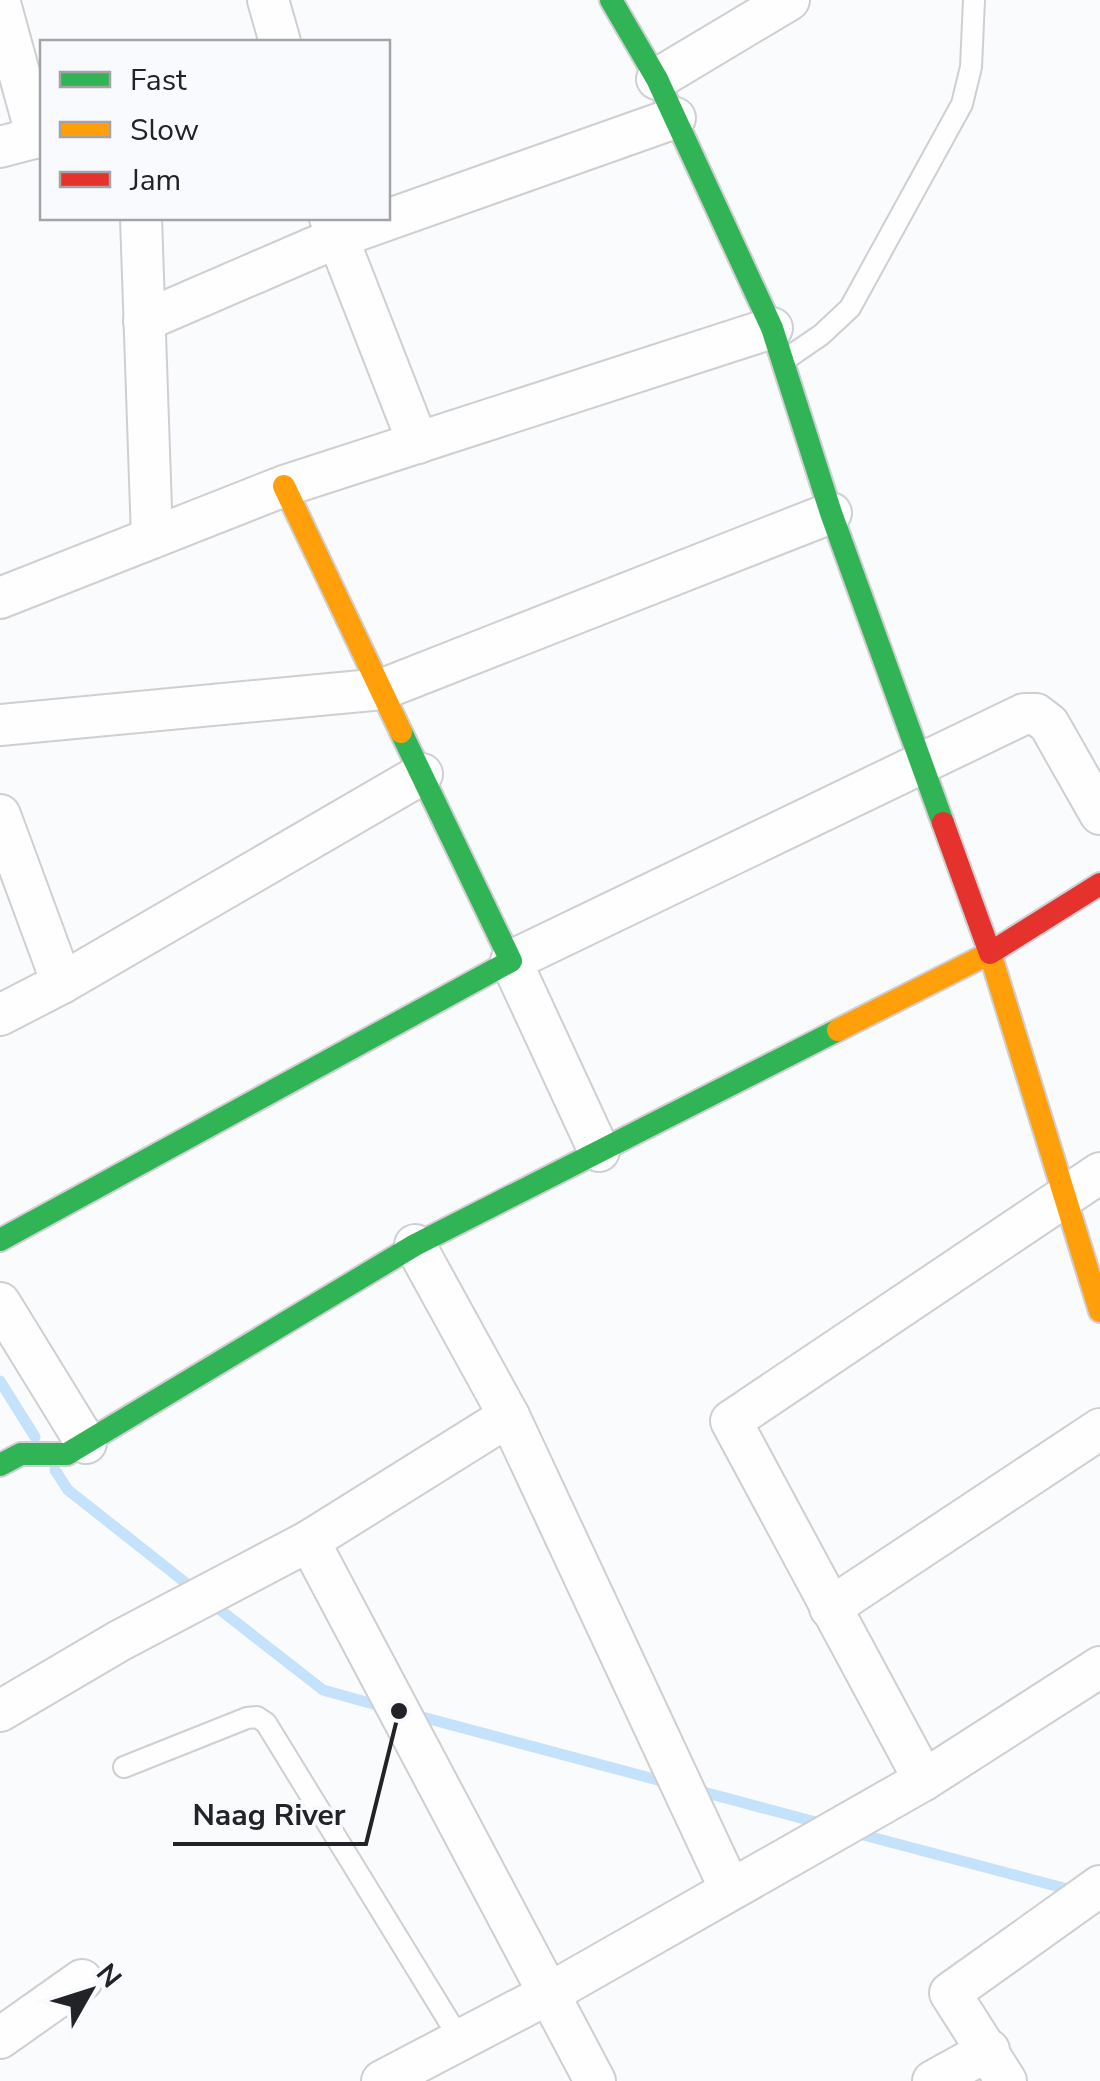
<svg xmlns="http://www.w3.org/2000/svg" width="1100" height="2081" viewBox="0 0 1100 2081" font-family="'Nunito Sans',sans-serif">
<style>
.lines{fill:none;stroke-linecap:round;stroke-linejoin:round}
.stream{stroke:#c4e2fb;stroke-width:11}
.lane-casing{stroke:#cfcfd2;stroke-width:24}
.street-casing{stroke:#cfcfd2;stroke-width:44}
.fast-casing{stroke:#cfcfd2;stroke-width:26}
.slow-casing{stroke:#cfcfd2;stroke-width:26}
.jam-casing{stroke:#cfcfd2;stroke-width:26}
.lane{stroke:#fefeff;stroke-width:20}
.street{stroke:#fefeff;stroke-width:40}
.fast{stroke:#30b455;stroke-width:22}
.slow{stroke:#ff9f0a;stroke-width:22}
.jam{stroke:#e5322d;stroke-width:22}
.leader{fill:none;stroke:#222327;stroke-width:4}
.callout-dot{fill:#222327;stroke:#f9fafe;stroke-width:4}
.callout-label{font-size:30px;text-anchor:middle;font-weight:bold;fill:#222327;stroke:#f9fafe;stroke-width:8;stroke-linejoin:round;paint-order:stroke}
</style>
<rect width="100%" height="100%" fill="#fafbfd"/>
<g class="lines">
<g class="stream">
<polyline points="0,1381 35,1437"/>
<polyline points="55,1470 68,1490 196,1591"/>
<polyline points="210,1602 323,1690 384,1707"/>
<polyline points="411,1714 669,1783"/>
<polyline points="696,1790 823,1824"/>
<polyline points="856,1833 1075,1891"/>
</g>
<g class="lane-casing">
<g id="lane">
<polyline points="783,361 821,335 850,308 962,104 971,67 974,0"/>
<polyline points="124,1767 247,1718 257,1717 266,1723 461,2041"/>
</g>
</g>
<g class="street-casing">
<g id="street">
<polyline points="268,0 280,42"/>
<polyline points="0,3 37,138"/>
<polyline points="657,79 789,0"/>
<polyline points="0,147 42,136"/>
<polyline points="141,218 152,538"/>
<polyline points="330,218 418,443"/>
<polyline points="144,321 336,238 675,118"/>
<polyline points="0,598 284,486 772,328"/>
<polyline points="0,725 383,689 831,513"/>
<polyline points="0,815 62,983"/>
<polyline points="0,1015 62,983 422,774"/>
<polyline points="599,1151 511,961 1024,714 1036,714 1049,724 1100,814"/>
<polyline points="415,1245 509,1416 730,1889"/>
<polyline points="0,1303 86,1443"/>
<polyline points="309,1541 595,2081"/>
<polyline points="830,1608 1100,1429"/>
<polyline points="0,1711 119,1641 309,1541 509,1416"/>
<polyline points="924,1780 731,1421 1100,1173"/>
<polyline points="0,2038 82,1980"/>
<polyline points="382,2081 548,1994 924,1780 1100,1667"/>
<polyline points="933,2081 989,2050"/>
<polyline points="1006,2081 950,1993 1100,1886"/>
</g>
</g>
<g class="fast-casing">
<g id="fast">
<polyline points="611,0 657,79 772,328 831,513 943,823"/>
<polyline points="0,1240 511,961 401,732"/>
<polyline points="0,1465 21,1454 67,1454 415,1245 838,1030"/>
</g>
</g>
<g class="slow-casing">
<g id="slow">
<polyline points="284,486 401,732"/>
<polyline points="838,1030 990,953 1100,1311"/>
</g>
</g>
<g class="jam-casing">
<polyline id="jam" points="943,823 990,953 1100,884"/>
</g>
<use href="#lane" class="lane"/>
<use href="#street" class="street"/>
<use href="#fast" class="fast"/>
<use href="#slow" class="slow"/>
<use href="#jam" class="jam"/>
</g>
<path class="leader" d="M399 1711L366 1844H173"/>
<circle class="callout-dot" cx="399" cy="1711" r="10"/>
<g class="callout-label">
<text x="269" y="1825">Naag River</text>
</g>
<rect x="40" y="40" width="350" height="180" fill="#f9fafe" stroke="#a3a4a8" stroke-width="2.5"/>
<rect x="60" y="72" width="50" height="15" fill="#30b455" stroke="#a3a4a8" stroke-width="2.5"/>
<text x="130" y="90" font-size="30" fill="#222327">Fast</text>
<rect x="60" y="122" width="50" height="15" fill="#ff9f0a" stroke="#a3a4a8" stroke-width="2.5"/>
<text x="130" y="140" font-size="30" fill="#222327">Slow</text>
<rect x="60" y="172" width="50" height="15" fill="#e5322d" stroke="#a3a4a8" stroke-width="2.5"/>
<text x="130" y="190" font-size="30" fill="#222327">Jam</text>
<g transform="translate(90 1991) rotate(51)" stroke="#f9fafe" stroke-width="8" paint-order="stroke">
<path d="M0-8L18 38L0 25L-18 38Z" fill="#222327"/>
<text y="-15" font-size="28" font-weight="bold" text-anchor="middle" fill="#222327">N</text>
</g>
</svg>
